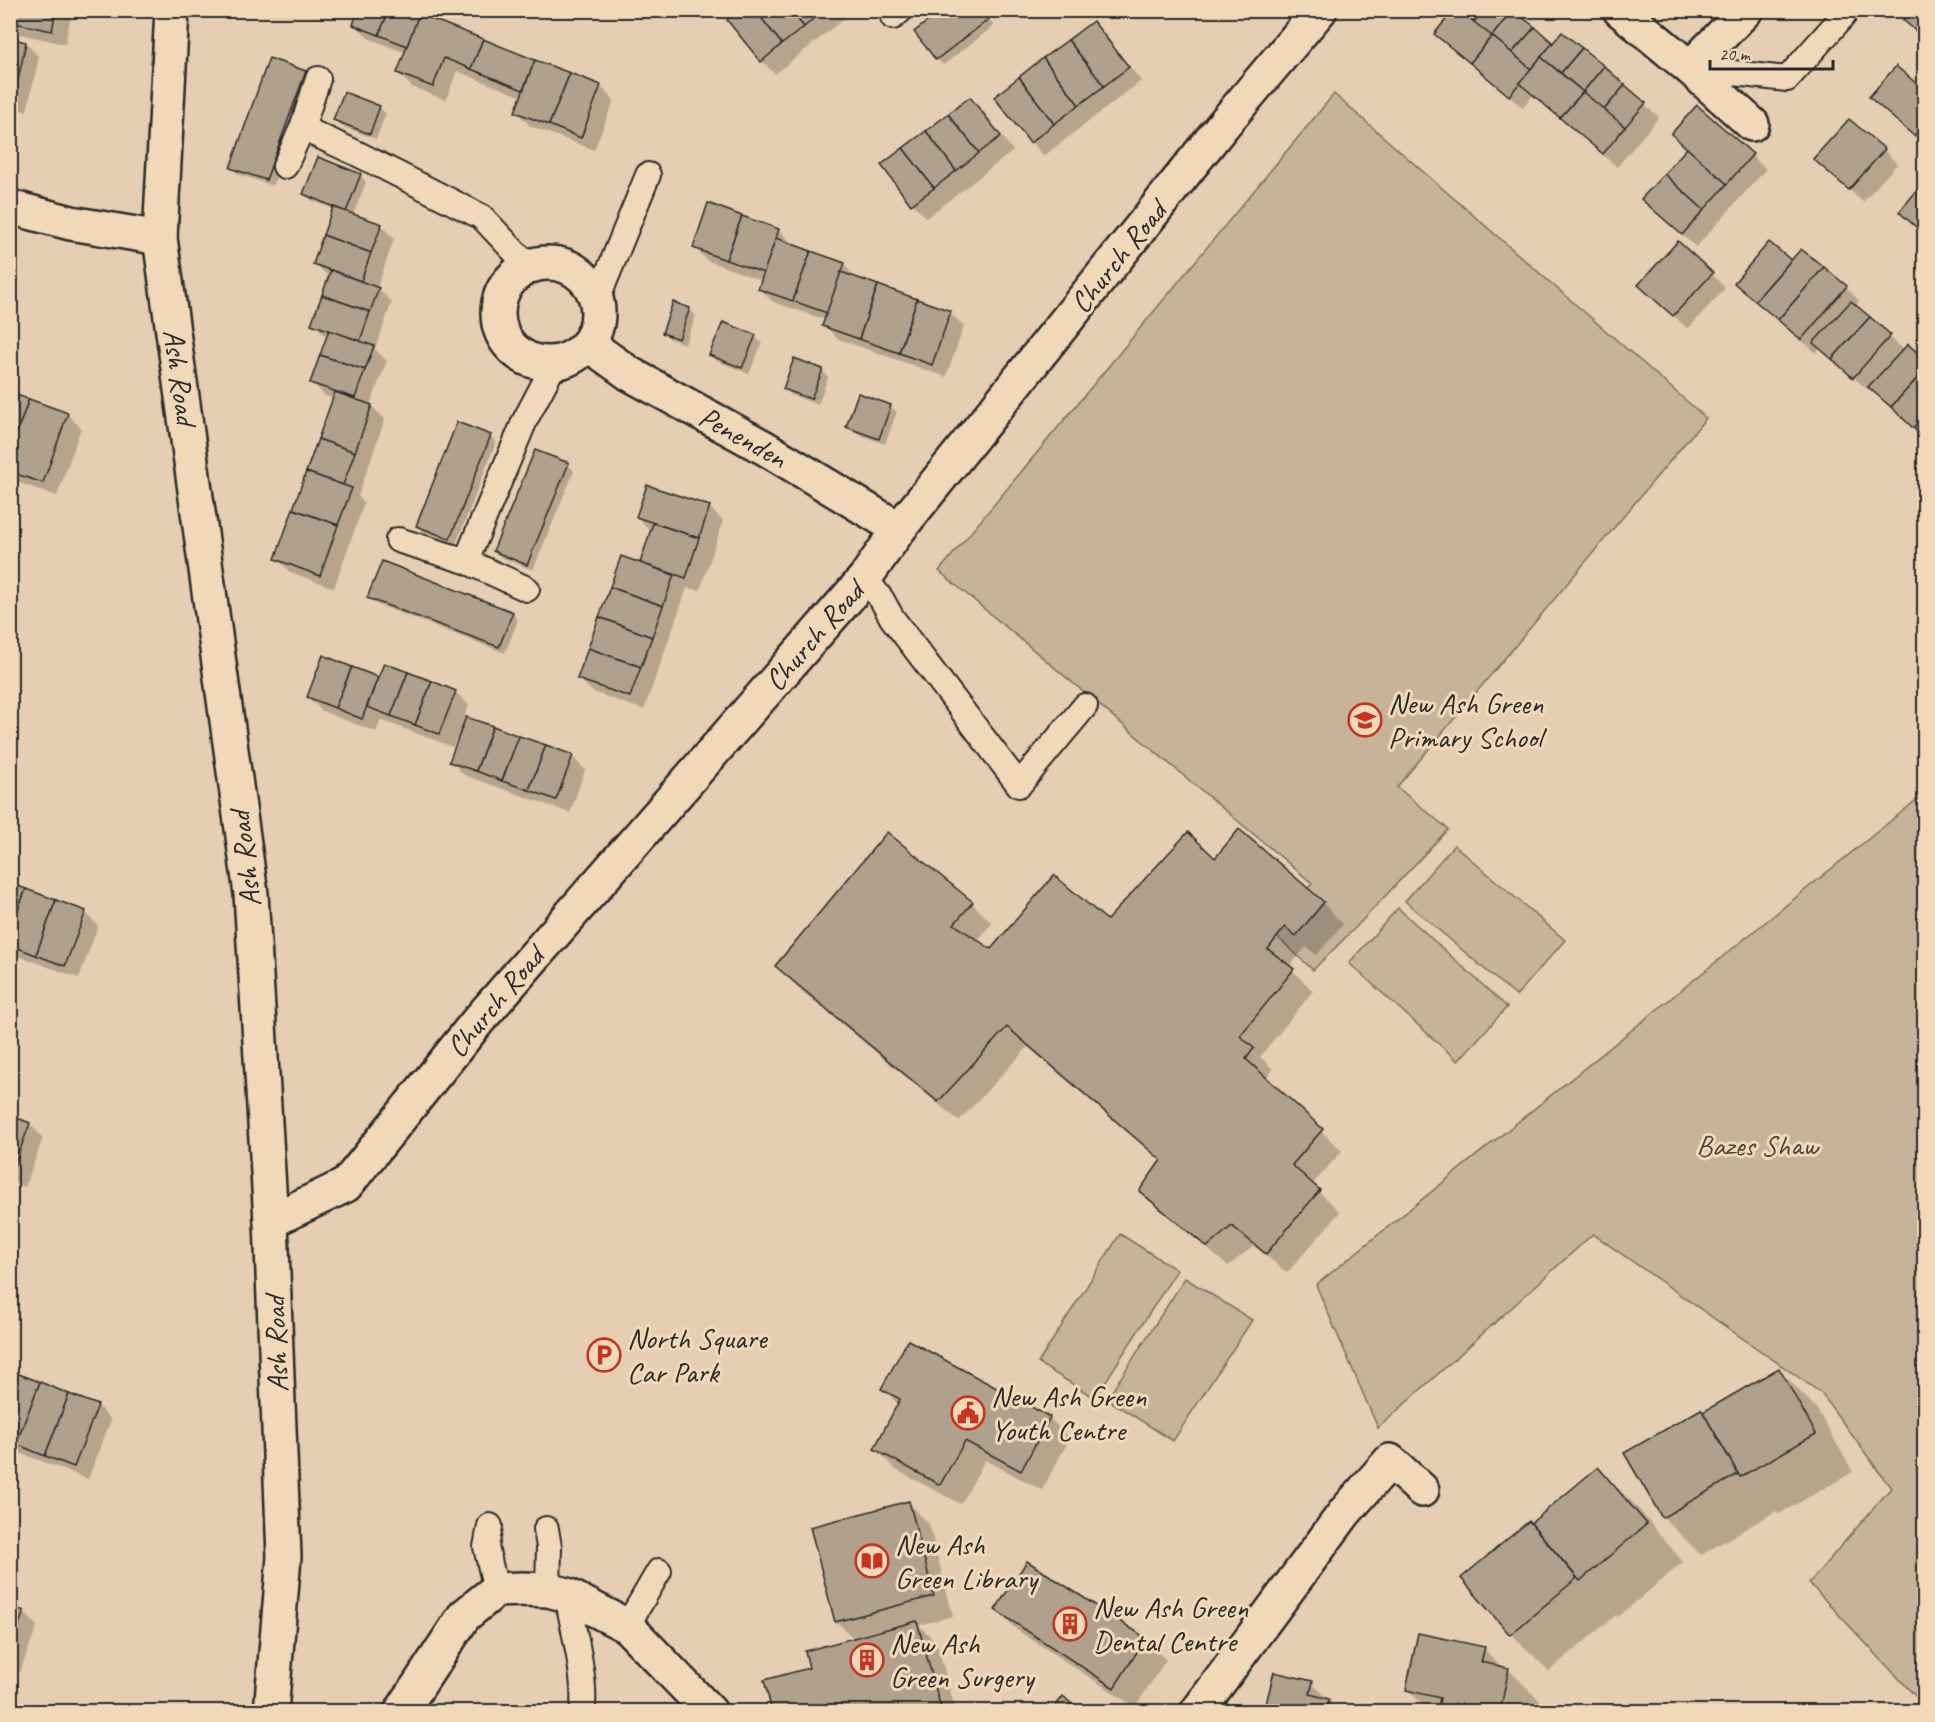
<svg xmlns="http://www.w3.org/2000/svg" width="1935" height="1722" viewBox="0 0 1935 1722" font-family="Caveat,sans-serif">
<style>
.green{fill:#c6b39a;stroke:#786f62;stroke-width:1.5}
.shadow{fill:#0003}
.building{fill:#b0a08c;stroke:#2b2b2b;stroke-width:1.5}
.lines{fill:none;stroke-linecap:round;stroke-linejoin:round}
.lane-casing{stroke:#2b2b2b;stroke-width:28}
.street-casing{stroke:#2b2b2b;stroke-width:38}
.secondary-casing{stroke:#2b2b2b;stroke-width:38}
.lane{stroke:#f1d8b9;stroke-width:24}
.street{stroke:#f1d8b9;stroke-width:33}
.secondary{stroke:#f1d8b9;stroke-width:33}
.labels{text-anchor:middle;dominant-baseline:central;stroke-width:6;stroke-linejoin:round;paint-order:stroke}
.street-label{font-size:30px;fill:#2b2b2b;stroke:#f1d8b9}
.poi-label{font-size:30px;fill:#2b2b2b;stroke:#f1d8b9;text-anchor:start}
.park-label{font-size:30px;fill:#4a4641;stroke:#f1d8b9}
</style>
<rect width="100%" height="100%" fill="#e5ceb1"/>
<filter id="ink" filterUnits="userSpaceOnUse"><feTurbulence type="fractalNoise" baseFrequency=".0167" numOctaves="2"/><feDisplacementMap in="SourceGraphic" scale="12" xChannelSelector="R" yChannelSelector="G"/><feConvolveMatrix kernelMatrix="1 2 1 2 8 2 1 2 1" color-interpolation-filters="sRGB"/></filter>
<g filter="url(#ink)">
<g class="green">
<polygon points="1334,94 1706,418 1397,787 1448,829 1359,924 1313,970 1275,935 1312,883 939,571"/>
<polygon points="1924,794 1924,1705 1809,1583 1891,1488 1821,1393 1593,1234 1378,1428 1316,1285"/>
<polygon points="1454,845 1565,940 1516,996 1405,901"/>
<polygon points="1398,908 1507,1007 1458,1061 1349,963"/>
<polygon points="1120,1234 1177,1270 1095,1398 1038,1363"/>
<polygon points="1185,1278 1252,1320 1173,1441 1107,1399"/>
</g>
<g class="shadow">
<polygon points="10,10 72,10 65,44 11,32"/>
<polygon points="360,10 436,10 438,13 435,22 600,86 614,100 594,150 530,126 517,112 522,97 457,71 446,100 412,87 398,73 406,53 368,38 355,24"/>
<polygon points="741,10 855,10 775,74 762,61"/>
<polygon points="982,10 994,26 943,65 937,59"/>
<polygon points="995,10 1016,10 1004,20"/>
<polygon points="1153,10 1169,10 1160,17"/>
<polygon points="1092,23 1106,36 1141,81 1044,156 1031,142"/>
<polygon points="1436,34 1554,45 1563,34 1659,117 1617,167 1533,95 1523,108"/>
<polygon points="10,40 26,43 39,57 27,111 10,108"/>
<polygon points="1896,68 1924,92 1924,145 1871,97"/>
<polygon points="305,72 311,78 273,186 238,174 232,167"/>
<polygon points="970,99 984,112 1013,151 926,218 913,204 883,165"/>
<polygon points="379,107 386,114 376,139 341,126 335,120"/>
<polygon points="1698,107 1766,169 1696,247 1657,213 1688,149"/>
<polygon points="1884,150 1897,164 1863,202 1829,172"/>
<polygon points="360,175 366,182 353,215 381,225 394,239 377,288 392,302 375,349 387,361 370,405 385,419 358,496 364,503 334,588 290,572 277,559 334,399 325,396 312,382 327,337 313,323 329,277 314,263 334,209 311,200 305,193"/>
<polygon points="1924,184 1924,234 1901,211"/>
<polygon points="779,230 792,244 792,245 844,264 857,280 950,313 964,326 946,377 838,339 824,325 826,320 773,302 760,289 763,281 708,261 694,247"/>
<polygon points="1769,244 1791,262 1846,287 1859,301 1855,306 1904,350 1908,346 1924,361 1924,438 1870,387 1868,390 1820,348 1816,353 1736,283"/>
<polygon points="1712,274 1725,288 1688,329 1654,298"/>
<polygon points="689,309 696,316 685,344 670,339 664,333"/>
<polygon points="755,337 762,343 749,374 717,361 711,354"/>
<polygon points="822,370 828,377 818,405 791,395 785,388"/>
<polygon points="10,394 67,414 81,428 57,496 20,483 10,474"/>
<polygon points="890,406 897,412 885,444 855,433 848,427"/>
<polygon points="490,436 496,442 456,544 424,532 418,525"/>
<polygon points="568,465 574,471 533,570 501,557 494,551"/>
<polygon points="709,507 723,521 700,590 687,588 644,710 593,692 579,679 641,565 652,532 637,517"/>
<polygon points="369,597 512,613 518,620 505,653 376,604"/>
<polygon points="324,657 379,679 455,692 469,705 464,718 572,756 585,770 570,813 464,775 451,761 458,741 455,740 453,747 381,720 376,732 322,711 308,697"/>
<polygon points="1215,860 1323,903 1343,924 1317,955 1306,947 1289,967 1313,991 1260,1057 1273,1069 1266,1079 1342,1151 1312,1185 1340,1212 1287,1273 1254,1246 1228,1266 1162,1211 1141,1191 1162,1162 1028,1047 959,1121 797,987 777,966 972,903 992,923 977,941 991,951 1107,922"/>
<polygon points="10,885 85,912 98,926 79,978 10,953"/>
<polygon points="10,1117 30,1124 43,1138 25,1187 10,1182"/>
<polygon points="1779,1370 1816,1408 1853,1472 1779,1514 1776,1511 1701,1555 1663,1517 1703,1413"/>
<polygon points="10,1372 98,1406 111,1420 88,1479 10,1449"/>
<polygon points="883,1389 1049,1418 1070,1438 1042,1490 985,1460 961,1504 896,1470 876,1449 899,1405"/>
<polygon points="1598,1469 1636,1506 1683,1562 1618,1617 1616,1615 1549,1671 1511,1634 1531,1525"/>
<polygon points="909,1503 929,1524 953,1616 919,1625 937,1643 956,1712 774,1712 811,1669 854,1639 836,1621"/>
<polygon points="1028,1563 1145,1639 1166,1660 1135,1707 1017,1630 996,1610"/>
<polygon points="10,1608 24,1612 37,1626 20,1672 10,1669"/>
<polygon points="1484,1649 1504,1669 1509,1670 1546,1707 1545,1712 1430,1712 1407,1689"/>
<polygon points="1312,1683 1341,1712 1266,1712"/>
</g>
<g class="building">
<polygon points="10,10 56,10 52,31 10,22"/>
<polygon points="358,10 389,10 379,35 353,25"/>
<polygon points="389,10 421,10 407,46 379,35"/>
<polygon points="739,10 755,10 782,44 761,62 727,20"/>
<polygon points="755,10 791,10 804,27 782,44"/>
<polygon points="791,10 824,10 804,27"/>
<polygon points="942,10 982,10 989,19 936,60 914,32"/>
<polygon points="1454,10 1460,10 1492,36 1470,63 1434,34"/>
<polygon points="1460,10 1484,10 1474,22"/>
<polygon points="1484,10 1513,10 1492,36 1474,22"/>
<polygon points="1513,10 1535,27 1512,53 1492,36"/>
<polygon points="1911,10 1924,10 1924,38 1903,20"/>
<polygon points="419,14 483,39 471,69 444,58 433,87 397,73"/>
<polygon points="1093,21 1129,67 1104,86 1068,40"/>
<polygon points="1535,27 1553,43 1531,69 1512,53"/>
<polygon points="1562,32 1582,48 1561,73 1541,57"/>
<polygon points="1492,36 1531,69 1509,96 1470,63"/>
<polygon points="10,38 26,42 14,99 10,98"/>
<polygon points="483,39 535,60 523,90 471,69"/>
<polygon points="1068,40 1104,86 1079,105 1043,58"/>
<polygon points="1582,48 1604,66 1583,92 1561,73"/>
<polygon points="1541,57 1583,92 1560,118 1519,83"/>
<polygon points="269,58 306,71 266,180 230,168"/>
<polygon points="1043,58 1079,105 1054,124 1019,77"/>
<polygon points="535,60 570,73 549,125 515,112"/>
<polygon points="1604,66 1625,85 1604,110 1583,92"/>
<polygon points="1896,66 1924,90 1924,123 1914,136 1869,97"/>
<polygon points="570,73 601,85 581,138 549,125"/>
<polygon points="1019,77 1054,124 1030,143 994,97"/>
<polygon points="1625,85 1646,103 1625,127 1604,110"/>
<polygon points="344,92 380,106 370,134 333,120"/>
<polygon points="1583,92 1625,127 1603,154 1560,118"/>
<polygon points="970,97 1001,136 979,153 948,114"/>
<polygon points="1697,105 1753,154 1727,184 1671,134"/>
<polygon points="948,114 979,153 956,171 926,131"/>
<polygon points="1849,119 1885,149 1849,190 1813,159"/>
<polygon points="926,131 956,171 934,188 903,148"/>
<polygon points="903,148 934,188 911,205 881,165"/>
<polygon points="1687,148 1727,184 1704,210 1664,174"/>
<polygon points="318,157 361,174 346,212 303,194"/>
<polygon points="1664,174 1704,210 1682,235 1641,199"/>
<polygon points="1924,182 1924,234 1899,212"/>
<polygon points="708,203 742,216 726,260 693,248"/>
<polygon points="333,207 382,224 371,253 323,235"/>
<polygon points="742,216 779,229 764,273 726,260"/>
<polygon points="323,235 371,253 361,281 313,264"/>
<polygon points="776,238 811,251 793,301 758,289"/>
<polygon points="1678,241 1713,273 1673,316 1638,285"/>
<polygon points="1769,242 1791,260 1755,301 1734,283"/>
<polygon points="1801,249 1824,267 1778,320 1755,301"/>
<polygon points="811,251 845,263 827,313 793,301"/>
<polygon points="1824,267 1847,286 1801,340 1778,320"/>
<polygon points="331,270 379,288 370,312 322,295"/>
<polygon points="841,272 878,285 859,339 822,326"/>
<polygon points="878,285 917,299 899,353 859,339"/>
<polygon points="322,295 370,312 360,341 311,324"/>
<polygon points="917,299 951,311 932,365 899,353"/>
<polygon points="1851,301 1870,317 1832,359 1813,343"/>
<polygon points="673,302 690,308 679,339 662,333"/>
<polygon points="1870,317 1891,335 1853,378 1832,359"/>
<polygon points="723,322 756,335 742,368 709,355"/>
<polygon points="329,330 374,346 365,370 320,355"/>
<polygon points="1908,344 1924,359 1924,371 1891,407 1868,387"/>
<polygon points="320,355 365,370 355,398 310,383"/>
<polygon points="794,358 823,369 811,399 783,389"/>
<polygon points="1924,371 1924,416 1913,428 1891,407"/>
<polygon points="335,392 372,405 355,452 318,439"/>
<polygon points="10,393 29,399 13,444 10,443"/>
<polygon points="858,393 891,405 879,439 846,427"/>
<polygon points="29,399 68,413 43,483 10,472 10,452"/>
<polygon points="1924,416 1924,438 1913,428"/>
<polygon points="457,422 491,435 450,539 416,526"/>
<polygon points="318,439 355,452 343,485 306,472"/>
<polygon points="535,450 569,463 527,565 493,551"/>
<polygon points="306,472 352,488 338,525 293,509"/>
<polygon points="647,485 710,506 699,538 636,517"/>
<polygon points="293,509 338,525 320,576 275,559"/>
<polygon points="653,523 699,538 686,578 640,563"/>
<polygon points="621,556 674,575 663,606 610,587"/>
<polygon points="382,561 513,612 499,647 367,598"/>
<polygon points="610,587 663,606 652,637 599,617"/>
<polygon points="599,617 652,637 641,667 588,648"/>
<polygon points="588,648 641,667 630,697 577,679"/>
<polygon points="323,655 352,667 335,708 307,697"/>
<polygon points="384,663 408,672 391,716 367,707"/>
<polygon points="352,667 378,677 362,719 335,708"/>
<polygon points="408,672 432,681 415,725 391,716"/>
<polygon points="432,681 456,691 439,734 415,725"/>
<polygon points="466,717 493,726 476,771 449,762"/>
<polygon points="493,726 519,736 502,781 476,771"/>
<polygon points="519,736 546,745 529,790 502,781"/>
<polygon points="546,745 573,755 556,800 529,790"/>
<polygon points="1239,829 1324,902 1296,936 1285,927 1268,949 1294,969 1240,1036 1254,1048 1246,1059 1323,1129 1292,1165 1320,1190 1266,1254 1232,1226 1207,1247 1139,1191 1161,1160 1007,1027 938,1102 775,966 887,832 973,902 954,924 991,949 1054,875 1107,920 1188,832 1215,858"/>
<polygon points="10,883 26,889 10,932"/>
<polygon points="26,889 56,900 36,955 10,945 10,932"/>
<polygon points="56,900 86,911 65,966 36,955"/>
<polygon points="10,1115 30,1123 11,1174 10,1174"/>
<polygon points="908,1340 1050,1417 1021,1471 965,1441 940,1485 874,1449 900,1399 881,1389"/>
<polygon points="1779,1368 1816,1434 1740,1477 1703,1412"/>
<polygon points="11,1371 40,1382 16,1444 10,1442"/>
<polygon points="40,1382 69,1394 45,1456 16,1444"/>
<polygon points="69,1394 98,1405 74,1467 45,1456"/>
<polygon points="1701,1409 1738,1474 1662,1518 1624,1453"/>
<polygon points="1598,1467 1647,1524 1580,1581 1531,1523"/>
<polygon points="909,1501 934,1596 835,1622 810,1527"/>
<polygon points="1529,1521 1577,1578 1510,1635 1461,1578"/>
<polygon points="1027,1561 1146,1638 1114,1688 995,1610"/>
<polygon points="10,1606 24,1611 10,1649"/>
<polygon points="917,1621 942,1712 772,1712 764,1680 809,1668 805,1651"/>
<polygon points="1418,1633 1485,1647 1481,1662 1509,1668 1500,1712 1437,1712 1440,1698 1406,1690"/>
<polygon points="1274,1672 1313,1681 1310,1694 1329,1699 1326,1712 1264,1712"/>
<polygon points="1063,1696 1081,1712 1051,1712"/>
</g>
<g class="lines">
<g class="lane-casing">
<g id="lane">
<polyline points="893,17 901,10"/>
<polyline points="1690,68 1787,79 1844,15 1840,10"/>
<polyline points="302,128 356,153 482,217 529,267"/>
<polyline points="285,166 302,128 318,79"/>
<polyline points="597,300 648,175"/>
<polyline points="398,540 466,561 527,589"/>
<polyline points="466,561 525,420 555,363"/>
<polyline points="865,578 882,600 892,618 1019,785 1085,706"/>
<polyline points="490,1526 486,1547 496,1590"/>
<polyline points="546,1529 549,1547 548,1590"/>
<path d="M567,1595c5,29 21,90 15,117"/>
<polyline points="627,1626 659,1571"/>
</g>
</g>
<g class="street-casing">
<g id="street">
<polyline points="1620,10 1690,68 1752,124"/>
<polyline points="1690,68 1746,10"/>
<polyline points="10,207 71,223 160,238"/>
<circle cx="548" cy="313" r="50"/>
<polyline points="588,344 630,374 765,448 899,529"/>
<polyline points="271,1221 346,1185 477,1022 865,578 899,529 1223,125 1320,10"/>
<polyline points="401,1712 464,1616 496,1590 523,1589 548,1590 567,1595 627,1626 710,1712"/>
<polyline points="1197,1712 1345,1512 1390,1461 1422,1490"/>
</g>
</g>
<g class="secondary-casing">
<polyline id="secondary" points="172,10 160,238 251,894 271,1221 284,1557 271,1712"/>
</g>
<use href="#lane" class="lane"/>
<use href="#street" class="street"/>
<use href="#secondary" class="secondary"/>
</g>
</g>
<defs>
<g id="school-ring" transform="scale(1.725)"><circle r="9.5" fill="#f1d8b9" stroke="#c8321e" stroke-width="1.5"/><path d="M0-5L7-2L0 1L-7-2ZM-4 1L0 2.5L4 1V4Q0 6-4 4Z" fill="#c8321e"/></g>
<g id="parking-ring" transform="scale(1.725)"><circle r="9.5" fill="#f1d8b9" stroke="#c8321e" stroke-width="1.5"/><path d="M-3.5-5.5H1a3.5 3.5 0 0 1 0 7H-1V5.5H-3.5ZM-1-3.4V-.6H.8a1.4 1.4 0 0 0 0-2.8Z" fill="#c8321e"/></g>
<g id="civic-ring" transform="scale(1.725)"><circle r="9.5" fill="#f1d8b9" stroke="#c8321e" stroke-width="1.5"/><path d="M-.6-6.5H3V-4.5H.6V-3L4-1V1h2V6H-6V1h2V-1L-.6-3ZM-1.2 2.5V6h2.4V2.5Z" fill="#c8321e"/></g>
<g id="library-ring" transform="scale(1.725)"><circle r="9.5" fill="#f1d8b9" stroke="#c8321e" stroke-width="1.5"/><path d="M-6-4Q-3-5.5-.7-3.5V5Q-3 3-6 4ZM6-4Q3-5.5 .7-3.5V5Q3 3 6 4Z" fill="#c8321e"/></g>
<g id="building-ring" transform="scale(1.725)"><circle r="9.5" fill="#f1d8b9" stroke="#c8321e" stroke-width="1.5"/><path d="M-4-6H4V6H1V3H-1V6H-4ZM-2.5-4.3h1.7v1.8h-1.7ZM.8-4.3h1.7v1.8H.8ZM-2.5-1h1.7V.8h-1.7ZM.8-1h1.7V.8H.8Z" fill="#c8321e"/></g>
</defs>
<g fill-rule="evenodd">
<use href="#school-ring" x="1365" y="720"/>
<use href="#parking-ring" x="604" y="1355"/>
<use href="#civic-ring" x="968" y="1413"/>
<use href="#library-ring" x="872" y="1561"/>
<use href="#building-ring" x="1070" y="1624"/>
<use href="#building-ring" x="867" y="1660"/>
</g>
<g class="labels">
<g class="street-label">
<text transform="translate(1118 257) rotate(-51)">Church Road</text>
<text transform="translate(180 377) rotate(82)">Ash Road</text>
<text transform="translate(743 437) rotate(29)">Penenden</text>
<text transform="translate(814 636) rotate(-49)">Church Road</text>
<text transform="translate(245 859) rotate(-97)">Ash Road</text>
<text transform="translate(495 1002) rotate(-50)">Church Road</text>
<text transform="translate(276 1344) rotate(-92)">Ash Road</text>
</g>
<g class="poi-label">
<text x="1388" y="703">New Ash Green<tspan x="1388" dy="34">Primary School</tspan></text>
<text x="627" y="1338">North Square<tspan x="627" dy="34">Car Park</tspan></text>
<text x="991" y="1396">New Ash Green<tspan x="991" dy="34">Youth Centre</tspan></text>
<text x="895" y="1544">New Ash<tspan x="895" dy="34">Green Library</tspan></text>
<text x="1093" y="1607">New Ash Green<tspan x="1093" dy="34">Dental Centre</tspan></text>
<text x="890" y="1643">New Ash<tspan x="890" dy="34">Green Surgery</tspan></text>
</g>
<g class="park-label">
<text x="1757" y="1145">Bazes Shaw</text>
</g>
</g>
<rect width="1935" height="1722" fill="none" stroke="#f1d8b9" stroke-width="36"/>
<rect x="18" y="18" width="1899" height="1686" fill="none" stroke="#2b2b2b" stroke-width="2" filter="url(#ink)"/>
<path d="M1710 60v9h123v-9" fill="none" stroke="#2b2b2b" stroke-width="3"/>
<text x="1719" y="60" font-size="18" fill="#2b2b2b" stroke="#f1d8b9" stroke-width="4.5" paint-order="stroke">20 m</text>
</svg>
